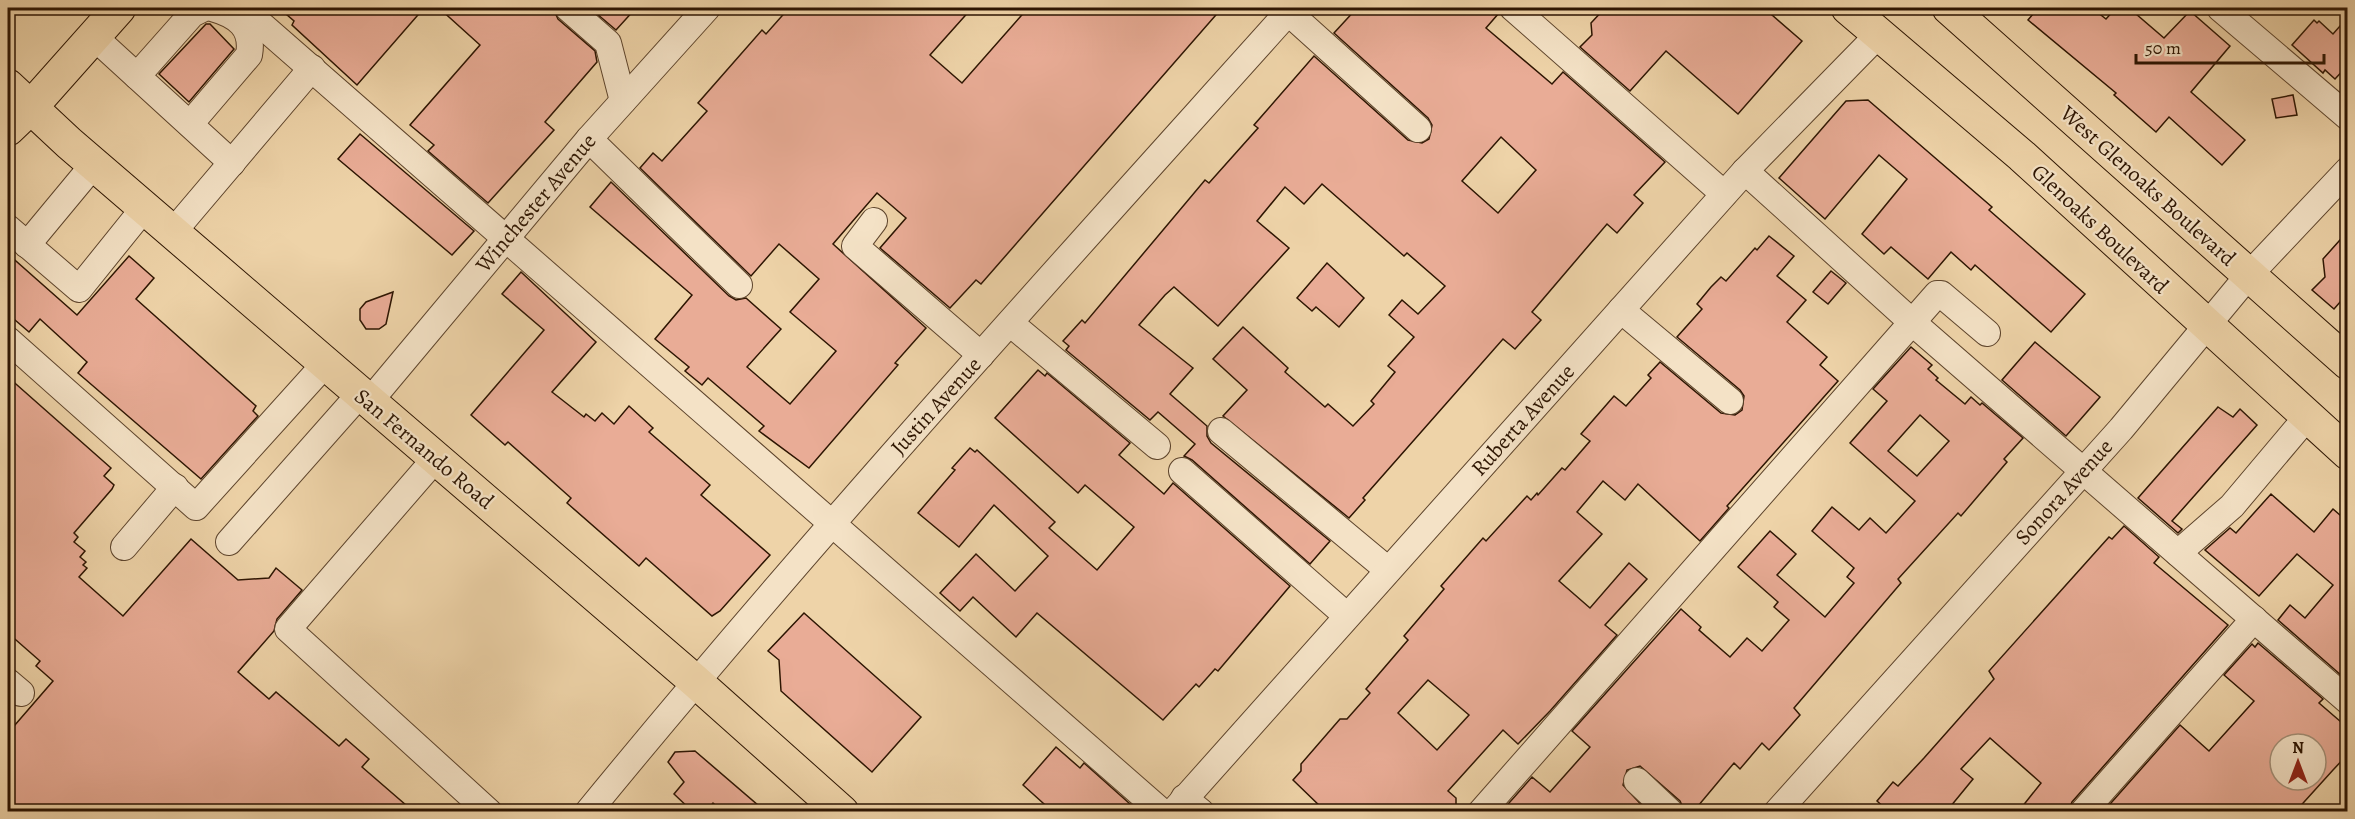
<svg xmlns="http://www.w3.org/2000/svg" width="2355" height="819" viewBox="0 0 2355 819" font-family="Alegreya,serif">
<style>
.building{fill:#e9ac96;stroke:#2d1502;stroke-width:1.5;fill-rule:evenodd}
.lines{fill:none;stroke-linecap:round;stroke-linejoin:round}
.minor-casing{stroke:#5d442c;stroke-width:28}
.major-casing{stroke:#2d1502;stroke-width:35}
.minor{stroke:#f4e2c6;stroke-width:26}
.major{stroke:#eed3a8;stroke-width:33}
.labels{text-anchor:middle;dominant-baseline:central;stroke-width:4.5;stroke-linejoin:round;paint-order:stroke}
.street-label{font-size:22px;fill:#2d1502;stroke:#f4e2c6}
</style>
<rect width="100%" height="100%" fill="#eed3a8"/>
<filter id="stains"><feTurbulence type="fractalNoise" baseFrequency=".00333" numOctaves="4"/><feColorMatrix values="0 0 0 0 .2 0 0 0 0 .09 0 0 0 0 .02 0 0 0 .5 -.17"/></filter>
<radialGradient id="worn" r=".72"><stop offset=".6" stop-color="#630" stop-opacity="0"/><stop offset="1" stop-color="#630" stop-opacity=".3"/></radialGradient>
<g class="building">
<polygon points="279,8 424,8 357,85 292,25 294,21"/>
<polygon points="439,8 553,8 558,19 595,51 597,62 545,122 554,130 488,203 428,151 434,145 410,125 480,45"/>
<polygon points="590,8 636,8 616,30"/>
<polygon points="789,8 972,8 930,55 962,83 1028,8 1222,8 981,284 976,280 950,308 880,248 906,218 877,193 833,244 926,328 895,363 898,365 809,468 759,431 764,426 708,378 702,385 685,371 689,367 655,339 692,295 590,207 611,182 729,296 736,300 746,298 781,329 747,367 790,404 836,351 790,312 819,279 779,244 751,276 640,168 653,153 662,161 707,111 698,103 762,30 766,34"/>
<path d="M1357,8h141l1,5 -13,15 66,56 11,-12 102,90 -31,33 9,8 -26,30 -10,-9 -75,88 9,8 -26,29 -12,-10 -140,159 2,2 -16,18 -126,-102 24,-26 -34,-31 30,-32 45,41 -3,4 40,35 3,-3 25,22 21,-22 -3,-3 24,-29 -7,-6 26,-29 -25,-22 13,-15 16,14 27,-28 -38,-33 -3,3 -82,-72 -18,20 -19,-17 -28,34 32,27 -71,78 -44,-39 -9,8 -26,30 54,43 -23,26 37,32v10l4,7 119,98 -20,23 -118,-104 -8,-4 11,-12 -37,-32 -8,8 -84,-70 3,-4 -6,-5 19,-21 3,3 120,-143 4,3 49,-55 -4,-3 60,-69 94,84 14,3 7,-4 3,-14 -4,-7 -94,-85zM1501,137l35,33 -38,43 -36,-32z"/>
<polygon points="1605,8 1764,8 1802,41 1738,114 1666,51 1630,91 1580,47 1592,35 1591,23"/>
<polygon points="2038,8 2092,8 2106,19 2116,8 2129,8 2164,38 2190,11 2230,46 2191,92 2245,140 2222,165 2169,117 2156,132 2114,95 2116,93 2028,20"/>
<polygon points="2348,17 2348,65 2335,79 2325,70 2323,73 2292,45 2314,20 2317,23 2319,21 2333,34"/>
<polygon points="206,24 210,24 234,49 189,102 159,74"/>
<polygon points="2293,95 2297,115 2276,118 2272,99"/>
<polygon points="1868,100 1992,207 1989,210 2085,294 2051,332 1975,265 1971,270 1951,252 1928,279 1891,247 1884,254 1862,234 1907,179 1879,155 1825,219 1779,178 1846,101"/>
<polygon points="360,134 474,231 452,255 338,159"/>
<polygon points="2348,231 2348,293 2334,309 2312,290 2325,277 2323,259"/>
<path d="M1769,236l25,20 -17,20 29,24 -19,22 40,35 -7,8 18,16 -111,125 2,2 -29,33 -62,-57 -13,16 -22,-19 -26,31 25,22 -43,47 31,27 39,-45 18,16 -42,46 12,10 -67,76 -32,33 -15,-14 -55,61 8,7v14l-133,-3 -30,-29 8,-9v-7l39,-45h7l23,-26 -4,-4 42,-49 -4,-4 40,-47 -3,-3 42,-48 3,3 41,-45 4,4 6,-7 1,2 24,-27 3,2 25,-29 -9,-7 33,-38 12,10 25,-28 -3,-3 12,-13 61,51 14,2 7,-5 2,-14 -4,-6 -63,-53 25,-28 -5,-5 14,-17 10,-10 5,4 29,-33 2,2zM1428,680l41,35 -32,35 -39,-37z"/>
<polygon points="8,254 77,315 129,256 154,278 136,299 256,406 253,411 258,416 201,479 78,373 87,362 40,319 29,332 8,314"/>
<polygon points="1327,263 1364,298 1339,327 1316,307 1312,311 1297,298"/>
<polygon points="1831,271 1846,283 1828,304 1813,292"/>
<polygon points="521,272 596,342 552,392 584,417 586,414 595,421 602,413 614,424 629,406 653,428 649,432 710,485 701,495 770,555 720,611 712,616 646,558 639,566 567,503 571,498 508,442 505,445 471,415 544,330 502,294"/>
<polygon points="393,292 386,324 379,329 366,329 360,320 360,309 366,302"/>
<polygon points="2035,342 2100,397 2066,436 2002,380"/>
<path d="M1911,347l21,18 -4,4 10,9 -2,2 29,24 6,-7 9,8 2,-2 41,35 -19,21 3,3 -46,54 -3,-3 -60,66 3,4 -107,125 6,7 -31,35 -7,-7 -22,26 -6,-6 -41,49h-8l-5,-11 -40,-35 -13,4 -4,15 25,27h-147l31,-35 18,15 40,-45 -18,-16 109,-122 20,18 -2,3 31,27 17,-19 15,13 27,-31 -15,-13 4,-5 -40,-35 32,-36 26,23 -19,21 48,42 29,-34 -7,-6 7,-9 -42,-37 20,-24 27,23 11,-12 16,15 29,-32 -65,-58 37,-42 -14,-12zM1920,415l29,26 -32,35 -29,-25z"/>
<polygon points="1038,370 1045,376 1047,373 1130,443 1119,455 1164,494 1173,483 1290,586 1218,671 1215,669 1199,687 1196,684 1163,720 1037,613 1016,637 973,597 960,611 940,593 976,554 1015,591 1048,556 994,505 959,547 918,513 955,470 952,468 970,448 975,452 977,450 1055,522 1049,528 1097,570 1134,527 1085,485 1078,493 995,418"/>
<polygon points="8,377 111,468 104,476 114,485 112,489 74,533 78,537 74,542 85,551 80,557 86,562 83,565 87,568 79,577 123,616 191,539 238,580 269,578 276,568 302,590 277,619 274,631 238,672 269,699 276,692 339,746 346,739 369,759 362,767 414,812 8,812 8,733 53,681 36,666 40,661 8,633"/>
<polygon points="2218,407 2233,417 2240,409 2257,425 2172,521 2182,529 2178,533 2138,498"/>
<polygon points="2271,494 2314,532 2333,509 2348,522 2348,670 2342,676 2278,620 2290,605 2305,618 2333,585 2297,554 2259,596 2205,550 2230,528 2236,533"/>
<polygon points="2124,526 2159,557 2154,563 2228,625 2072,802 2068,812 2018,812 2041,783 1990,738 1961,769 1973,779 1946,812 1889,812 1877,801 1893,782 1898,786 1924,758 1994,679 1989,671 2109,537 2112,539"/>
<polygon points="804,613 921,717 872,772 781,691 779,660 768,651"/>
<path d="M2258,643l65,56 -4,4 29,25v26l-15,16 -38,42h-192l77,-87 29,26 45,-50 -30,-26 28,-31 3,3zM2280,744h36v36h-36z"/>
<polygon points="1056,747 1080,768 1084,763 1139,812 1053,812 1023,785"/>
<polygon points="695,751 766,812 723,812 713,803 706,812 693,812 674,794 684,782 668,762 675,752"/>
</g>
<g class="lines">
<g class="minor-casing">
<g id="minor">
<polyline points="242,8 1162,812"/>
<polyline points="568,8 608,43 623,101"/>
<polyline points="1513,8 1724,194"/>
<polyline points="2220,8 2348,117"/>
<polyline points="1288,12 1418,129"/>
<polyline points="93,36 232,163"/>
<polyline points="137,76 192,14 204,8"/>
<path d="M190,124l59,-69c5,-28 -12,-40 -37,-47"/>
<polyline points="589,139 739,285"/>
<polyline points="1745,171 1913,323 2348,701"/>
<polyline points="874,221 855,246 981,355"/>
<polyline points="8,228 79,289 145,207"/>
<polyline points="173,232 312,68"/>
<polyline points="27,245 95,163"/>
<polyline points="1621,310 1730,401"/>
<polyline points="1010,323 1157,446"/>
<polyline points="8,340 196,507 325,364"/>
<polyline points="369,402 589,139 707,8"/>
<polyline points="1221,431 1388,570"/>
<polyline points="436,458 288,629 489,812"/>
<polyline points="1182,471 1347,616"/>
<polyline points="229,542 360,394"/>
<polyline points="124,547 175,487"/>
<polyline points="2178,553 2232,506 2307,417"/>
<polyline points="8,682 21,693"/>
<polyline points="1637,781 1670,812"/>
<polyline points="1184,798 1201,812"/>
<path d="M588,812c226,-276 466,-539 704,-804"/>
<polyline points="1173,812 1745,171 1879,34"/>
<polyline points="1481,812 1937,294 1941,294 1987,333"/>
<polyline points="1777,812 2121,429 2248,276 2348,170"/>
<polyline points="2083,812 2254,619"/>
</g>
</g>
<g class="major-casing">
<g id="major">
<polyline points="1848,8 2022,156 2348,453"/>
<polyline points="1949,8 2348,363"/>
<polyline points="8,86 69,143 695,681 842,812"/>
<polyline points="8,129 31,107 119,8"/>
</g>
</g>
<use href="#minor" class="minor"/>
<use href="#major" class="major"/>
</g>
<g class="labels">
<g class="street-label">
<text transform="translate(2148 186) rotate(42)">West Glenoaks Boulevard</text>
<text transform="translate(536 203) rotate(-50)">Winchester Avenue</text>
<text transform="translate(2100 229) rotate(43)">Glenoaks Boulevard</text>
<text transform="translate(936 406) rotate(-48)">Justin Avenue</text>
<text transform="translate(1523 420) rotate(-48)">Ruberta Avenue</text>
<text transform="translate(424 449) rotate(40)">San Fernando Road</text>
<text transform="translate(2064 492) rotate(-48)">Sonora Avenue</text>
</g>
</g>
<rect width="2355" height="819" fill="none" stroke="#eed3a8" stroke-width="30"/>
<rect x="9" y="9" width="2337" height="801" fill="none" stroke="#2d1502" stroke-width="3"/>
<rect x="15" y="15" width="2325" height="789" fill="none" stroke="#2d1502" stroke-width="1.5"/>
<g transform="translate(2298 762)"><circle r="28" fill="#f4e2c6" stroke="#a49078" stroke-width="1.5"/>
<path d="M0-4.5L10 22L0 15L-10 22Z" fill="#8f2418"/>
<text y="-9" font-size="16" font-weight="bold" text-anchor="middle" fill="#2d1502">N</text>
</g>
<path d="M2136 54v9h188v-9" fill="none" stroke="#2d1502" stroke-width="3"/>
<text x="2145" y="54" font-size="18" fill="#2d1502" stroke="#f4e2c6" stroke-width="4.5" paint-order="stroke">50 m</text>
<rect width="100%" height="100%" filter="url(#stains)"/>
<rect width="100%" height="100%" fill="url(#worn)"/>
</svg>
